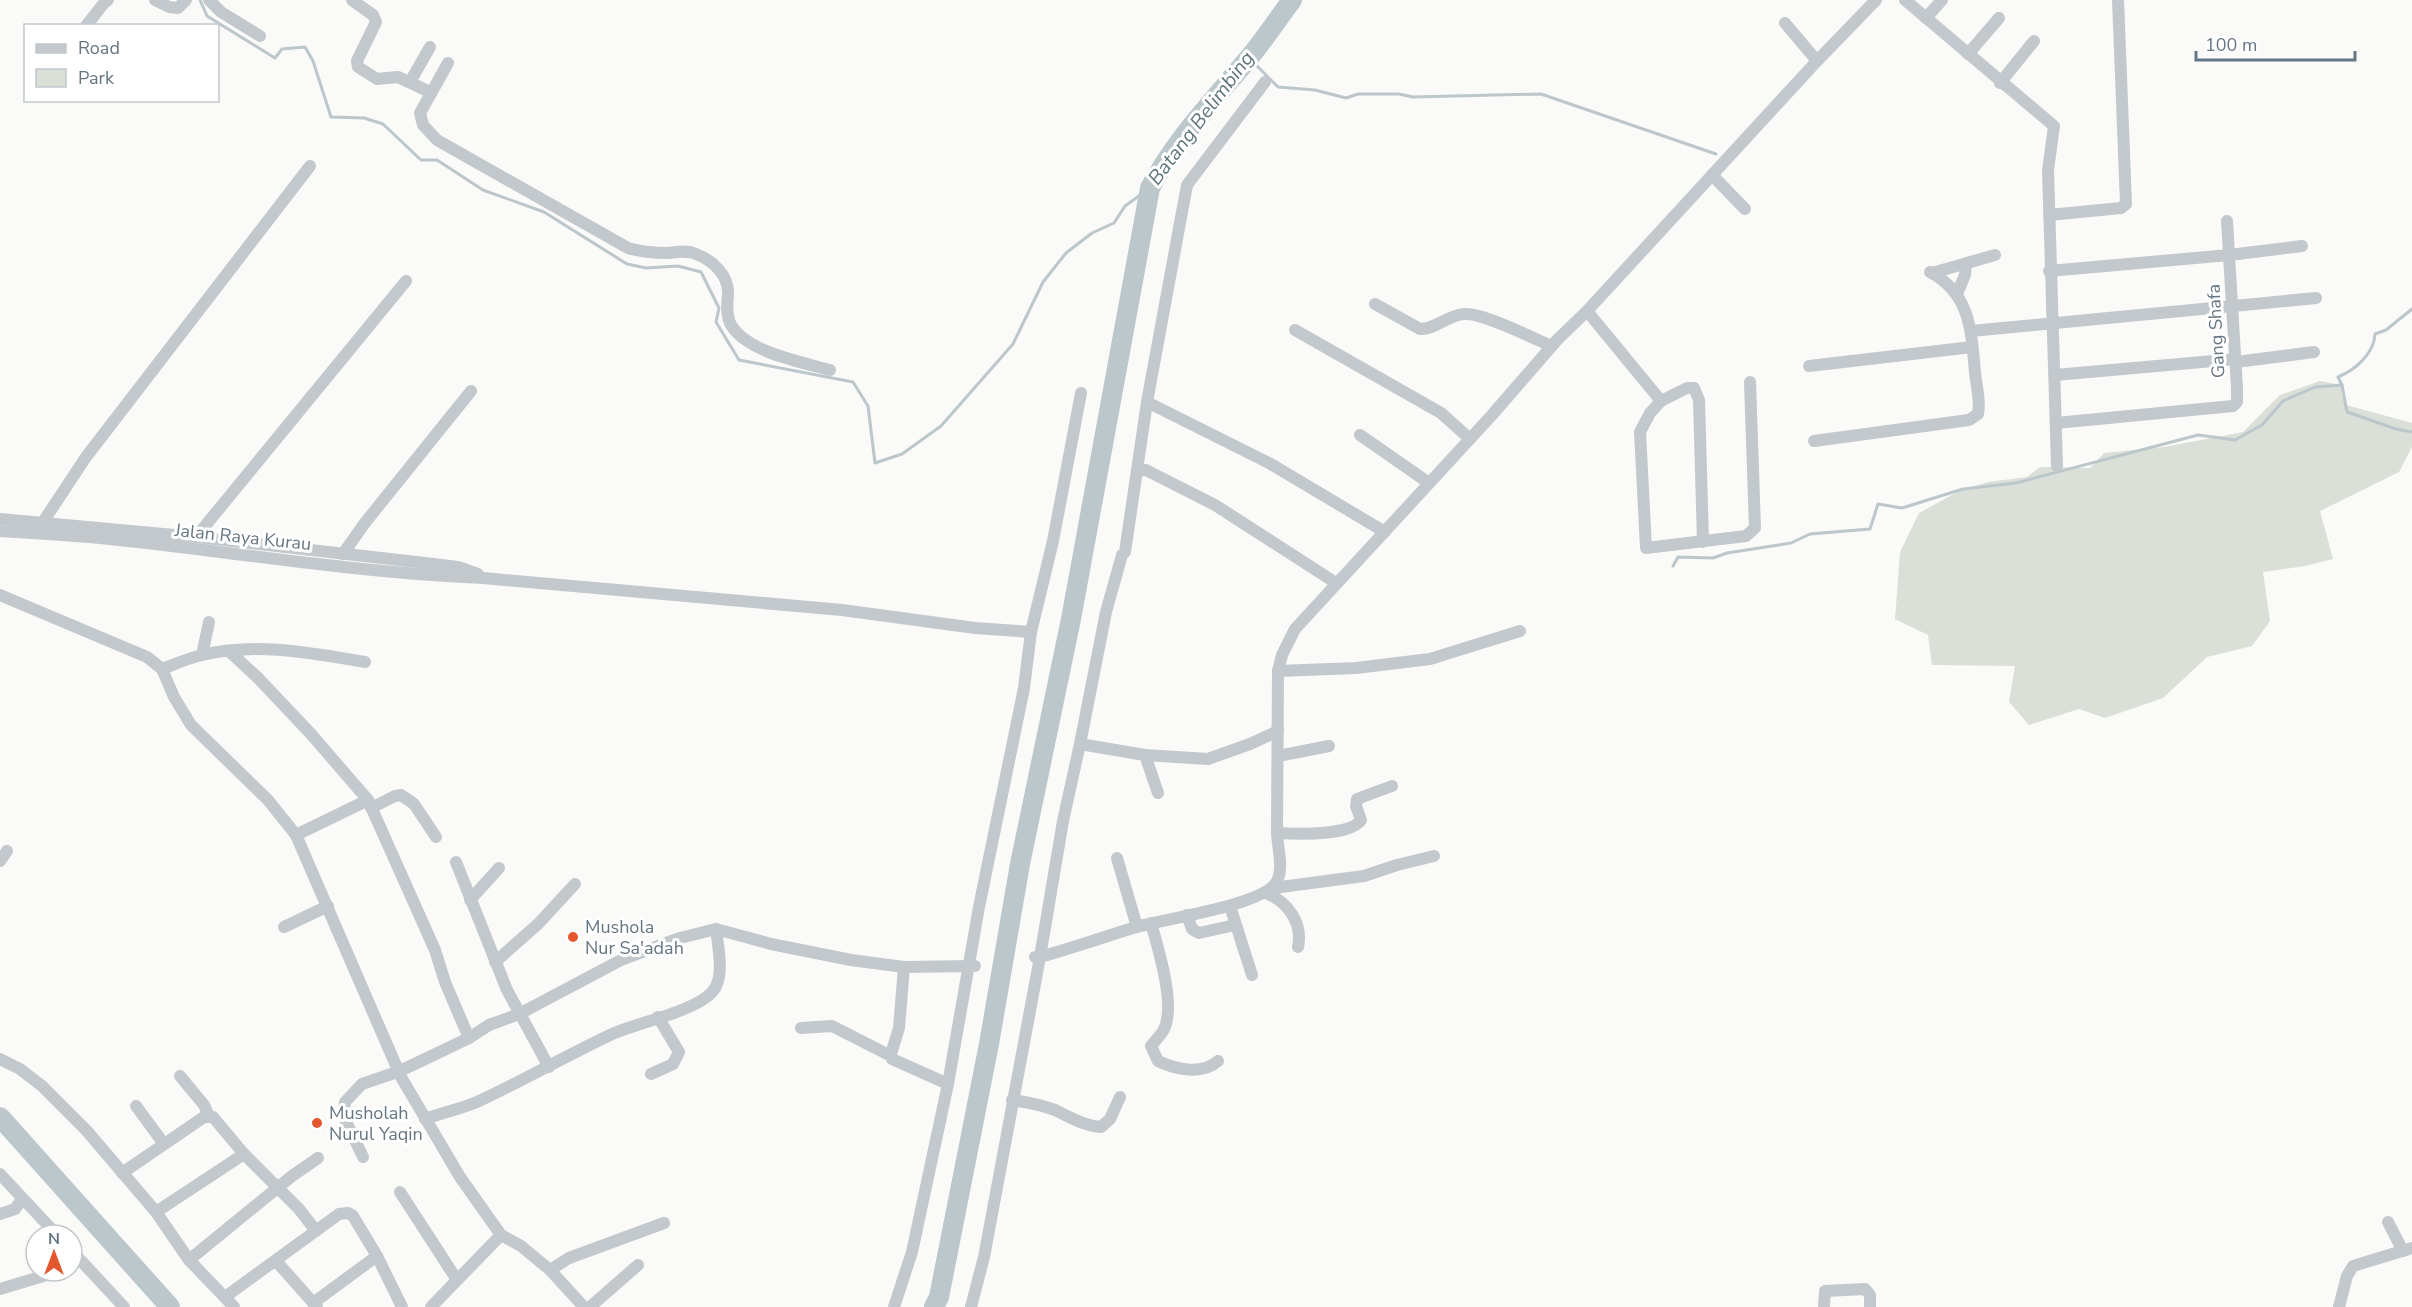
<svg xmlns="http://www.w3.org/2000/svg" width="2412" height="1307" viewBox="0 0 2412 1307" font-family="'Nunito Sans',sans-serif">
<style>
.green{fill:#dadfd7}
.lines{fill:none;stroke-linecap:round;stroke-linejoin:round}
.stream{stroke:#bbc7cb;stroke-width:3}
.river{stroke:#bbc7cb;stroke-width:20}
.minor{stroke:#c3c8cc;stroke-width:12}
.poi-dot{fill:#e4572e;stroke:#fff;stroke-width:2}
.labels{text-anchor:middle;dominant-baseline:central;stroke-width:6;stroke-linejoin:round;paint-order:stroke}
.street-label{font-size:18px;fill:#657683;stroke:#fff}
.poi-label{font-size:18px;fill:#657683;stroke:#fff;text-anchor:start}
.water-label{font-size:20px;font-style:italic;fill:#60757c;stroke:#fff}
</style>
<rect width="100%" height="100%" fill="#fafaf8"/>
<polygon class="green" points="2320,381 2342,385 2346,405 2412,423 2412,447 2399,472 2320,511 2333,559 2305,566 2263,572 2270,621 2252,646 2207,657 2163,698 2105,718 2079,709 2029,725 2009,702 2015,666 1932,665 1928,635 1895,619 1900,552 1919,513 1959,491 1988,482 2027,477 2040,467 2090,468 2104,453 2164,447 2243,432 2280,395"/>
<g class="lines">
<g class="stream">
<polyline points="200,0 207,16 275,58 282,49 305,47 313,61 331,117 364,118 383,124 421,160 437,160 483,190 544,212 627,264 646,268 678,266 701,272 719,308 716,322 739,360 853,382 868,406 875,463 902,454 941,426 1013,344 1043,282 1066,253 1092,233 1114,223 1125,206 1150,188"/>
<polyline points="1249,58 1278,87 1315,90 1346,98 1358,94 1399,94 1413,97 1541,94 1716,154"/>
<polyline points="2342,385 2347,412 2396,429 2412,432"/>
<path d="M1673,566l5,-9 35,1 14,-5 64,-10 19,-9 60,-5 8,-25 24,4 61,-19 53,-6 182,-48 37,5 27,-15 21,-24 32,-14 27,-2 -4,-8c17,-7 36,-23 37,-43l11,-4 26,-21"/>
</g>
<g class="river">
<polyline points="0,1117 170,1307"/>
<path d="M934,1307l5,-10 50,-253 31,-180 51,-245 79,-431c25,-48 63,-87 98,-129 16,-19 29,-39 44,-59"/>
</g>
<g class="minor">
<polyline points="155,0 169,7 178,8 186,0"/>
<polyline points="209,0 221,12 260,36"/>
<polyline points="352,0 373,15 376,22 357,61 358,67 377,79 398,77 430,92"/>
<polyline points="1905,0 2054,126 2048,170 2057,466"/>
<polyline points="1926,18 1942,0"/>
<polyline points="1785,23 1817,61"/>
<polyline points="86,26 104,3 108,0"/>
<polyline points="1968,54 1999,18"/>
<path d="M448,63l-28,50 3,12 14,15 191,108c13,4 27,5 40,5 10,-1 19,-3 28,1 16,6 33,21 32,40 -1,10 -2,22 3,31 16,27 70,37 99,45"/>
<polyline points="410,82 430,47"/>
<polyline points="2000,83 2034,41"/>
<polyline points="1712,175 1745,209"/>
<polyline points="2049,215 2121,208 2126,204 2118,0"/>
<polyline points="2227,221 2229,255 2302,246"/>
<polyline points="2049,271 2229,255 2237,388 2237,402 2233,406 2056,423"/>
<polyline points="1932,273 1995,255"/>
<polyline points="1957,294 1965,275 1966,264"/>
<path d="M1375,304l45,25c14,1 28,-14 44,-15 18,-2 69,24 87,32"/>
<polyline points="1587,311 1661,401 1687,388 1694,388 1699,400 1703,542"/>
<polyline points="1295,330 1441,413 1470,439"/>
<polyline points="1971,331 2316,298"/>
<polyline points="2236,362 2314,352"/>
<polyline points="1809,366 1972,347"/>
<polyline points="2055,375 2236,359"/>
<polyline points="1661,401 1650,413 1640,432 1646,548 1746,536 1755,528 1750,382"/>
<polyline points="1147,402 1269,463 1385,532"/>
<polyline points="1360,435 1429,483"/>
<path d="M1814,441l155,-21 9,-6c3,-13 -2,-29 -3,-42 -4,-41 -4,-78 -45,-100"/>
<polyline points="1137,471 1146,470 1215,505 1336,583"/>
<polyline points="0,519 196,537 425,563 458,567 478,574"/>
<polyline points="43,522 86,457 310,166"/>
<path d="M0,531c36,2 73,4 110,8 124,13 248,34 373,39l359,32 133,18 56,4"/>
<polyline points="196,537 406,281"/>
<polyline points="343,554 364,524 471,391"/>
<polyline points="0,595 147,657 162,669 174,697 191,725 268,800 296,835 401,1077 460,1177 501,1235 521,1246 550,1270 584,1307"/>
<polyline points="229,651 257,677 311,734 368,800 435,950 445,982 469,1038"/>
<polyline points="202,655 209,622"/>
<path d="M162,669c13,-5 27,-11 40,-14 55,-13 109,-2 163,7"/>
<polyline points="1278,671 1356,668 1430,659 1520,631"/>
<polyline points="1080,744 1106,612 1122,555 1125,552 1147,402 1187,185 1265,82"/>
<polyline points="1145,755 1158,793"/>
<polyline points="1278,756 1329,746"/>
<polyline points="371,808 395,796 401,795 414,804 436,837"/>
<path d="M1277,833c18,1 74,3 84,-13l-5,-14 1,-7 35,-13"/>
<polyline points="296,835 368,800"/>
<polyline points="1117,858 1137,927"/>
<polyline points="0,861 7,851"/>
<polyline points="456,862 507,990 549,1067"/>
<polyline points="1273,888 1364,876 1397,865 1434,856"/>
<path d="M1266,893c22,9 37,30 32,54"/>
<polyline points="470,900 499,868"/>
<polyline points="1230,906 1252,975"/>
<polyline points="1187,915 1192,929 1199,933 1235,925"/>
<path d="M1151,923c7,25 26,85 12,108 -3,5 -8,10 -12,15l7,15c19,9 44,14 60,0"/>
<polyline points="284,927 328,906"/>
<polyline points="1035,957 1040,957 1063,821 1080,744 1145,755 1208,759 1250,744 1278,731"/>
<polyline points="495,962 538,924 575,884"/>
<polyline points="904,967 899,1028 891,1054 892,1059 948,1084"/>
<polyline points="801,1028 832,1026 891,1056"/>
<polyline points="0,1059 20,1069 42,1086 87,1131 156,1212 189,1260 234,1307"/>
<polyline points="651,1074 673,1064 679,1052 658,1017"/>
<polyline points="180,1076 204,1105 209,1116"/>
<path d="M1012,1100c15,2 29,5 43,10 15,7 29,16 46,17l9,-8 10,-22"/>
<polyline points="136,1106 164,1144"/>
<path d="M425,1119c17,-6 35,-10 52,-17 45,-21 87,-45 131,-66 26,-13 88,-24 105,-45 12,-14 5,-44 3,-62"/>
<polyline points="363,1157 343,1115 345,1102 362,1084 400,1071 469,1038 489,1025 519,1014 623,959 680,938 716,929 771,944 851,960 904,967 975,966"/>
<polyline points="122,1173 204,1117 213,1117 244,1154 299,1209 316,1231"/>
<polyline points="0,1174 57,1235"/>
<polyline points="400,1192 457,1280"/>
<polyline points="156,1212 244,1154"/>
<polyline points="0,1214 15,1209 22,1199"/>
<polyline points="2388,1222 2403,1251"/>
<polyline points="72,1251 124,1307"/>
<polyline points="189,1260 292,1176 318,1158"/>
<polyline points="276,1261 317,1307"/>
<polyline points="550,1270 569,1258 664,1223"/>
<polyline points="0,1289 60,1271"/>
<polyline points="225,1297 339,1214 348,1213 353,1216 377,1256 402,1307"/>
<polyline points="313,1303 377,1256"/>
<polyline points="431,1307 501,1235"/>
<polyline points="590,1307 638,1265"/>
<polyline points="894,1307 912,1252 948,1084 979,907 1024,688 1031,632 1053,541 1081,393"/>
<path d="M971,1307l13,-50 56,-300c32,-9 64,-20 96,-30 27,-8 130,-22 141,-46 7,-13 0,-35 0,-50 0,-53 1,-106 1,-160l4,-16 13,-26 197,-214 65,-75 30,-29 230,-250 59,-61"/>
<polyline points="1824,1307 1825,1291 1865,1289 1870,1295 1870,1307"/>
<polyline points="2339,1307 2347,1276 2353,1266 2412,1248"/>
</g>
</g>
<g class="poi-dot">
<circle cx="573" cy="937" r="6"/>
<circle cx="317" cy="1123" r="6"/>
</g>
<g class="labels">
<g class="street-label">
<text transform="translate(2216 331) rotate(-93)">Gang Shafa</text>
<text transform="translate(243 537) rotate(6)">Jalan Raya Kurau</text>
</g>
<g class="poi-label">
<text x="585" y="927">Mushola<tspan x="585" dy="21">Nur Sa'adah</tspan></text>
<text x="329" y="1113">Musholah<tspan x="329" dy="21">Nurul Yaqin</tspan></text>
</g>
<g class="water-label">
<text transform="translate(1201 118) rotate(-53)">Batang Belimbing</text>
</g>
</g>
<rect x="24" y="24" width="195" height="78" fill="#ffffff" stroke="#c1c8cd" stroke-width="1.5"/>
<rect x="36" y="44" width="30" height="9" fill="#c3c8cc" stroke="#c1c8cd" stroke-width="1.5"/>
<text x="78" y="54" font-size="18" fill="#657683">Road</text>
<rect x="36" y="69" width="30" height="18" fill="#dadfd7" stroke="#c1c8cd" stroke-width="1.5"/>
<text x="78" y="84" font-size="18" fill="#657683">Park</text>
<g transform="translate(54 1253)"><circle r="28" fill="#ffffff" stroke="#c1c8cd" stroke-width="1.5"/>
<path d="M0-4.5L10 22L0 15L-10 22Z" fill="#e4572e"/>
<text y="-9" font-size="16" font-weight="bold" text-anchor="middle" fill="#657683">N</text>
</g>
<path d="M2196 51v9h159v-9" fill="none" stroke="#657683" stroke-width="3"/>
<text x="2205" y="51" font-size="18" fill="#657683" stroke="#ffffff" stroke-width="4.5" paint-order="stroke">100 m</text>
</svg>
